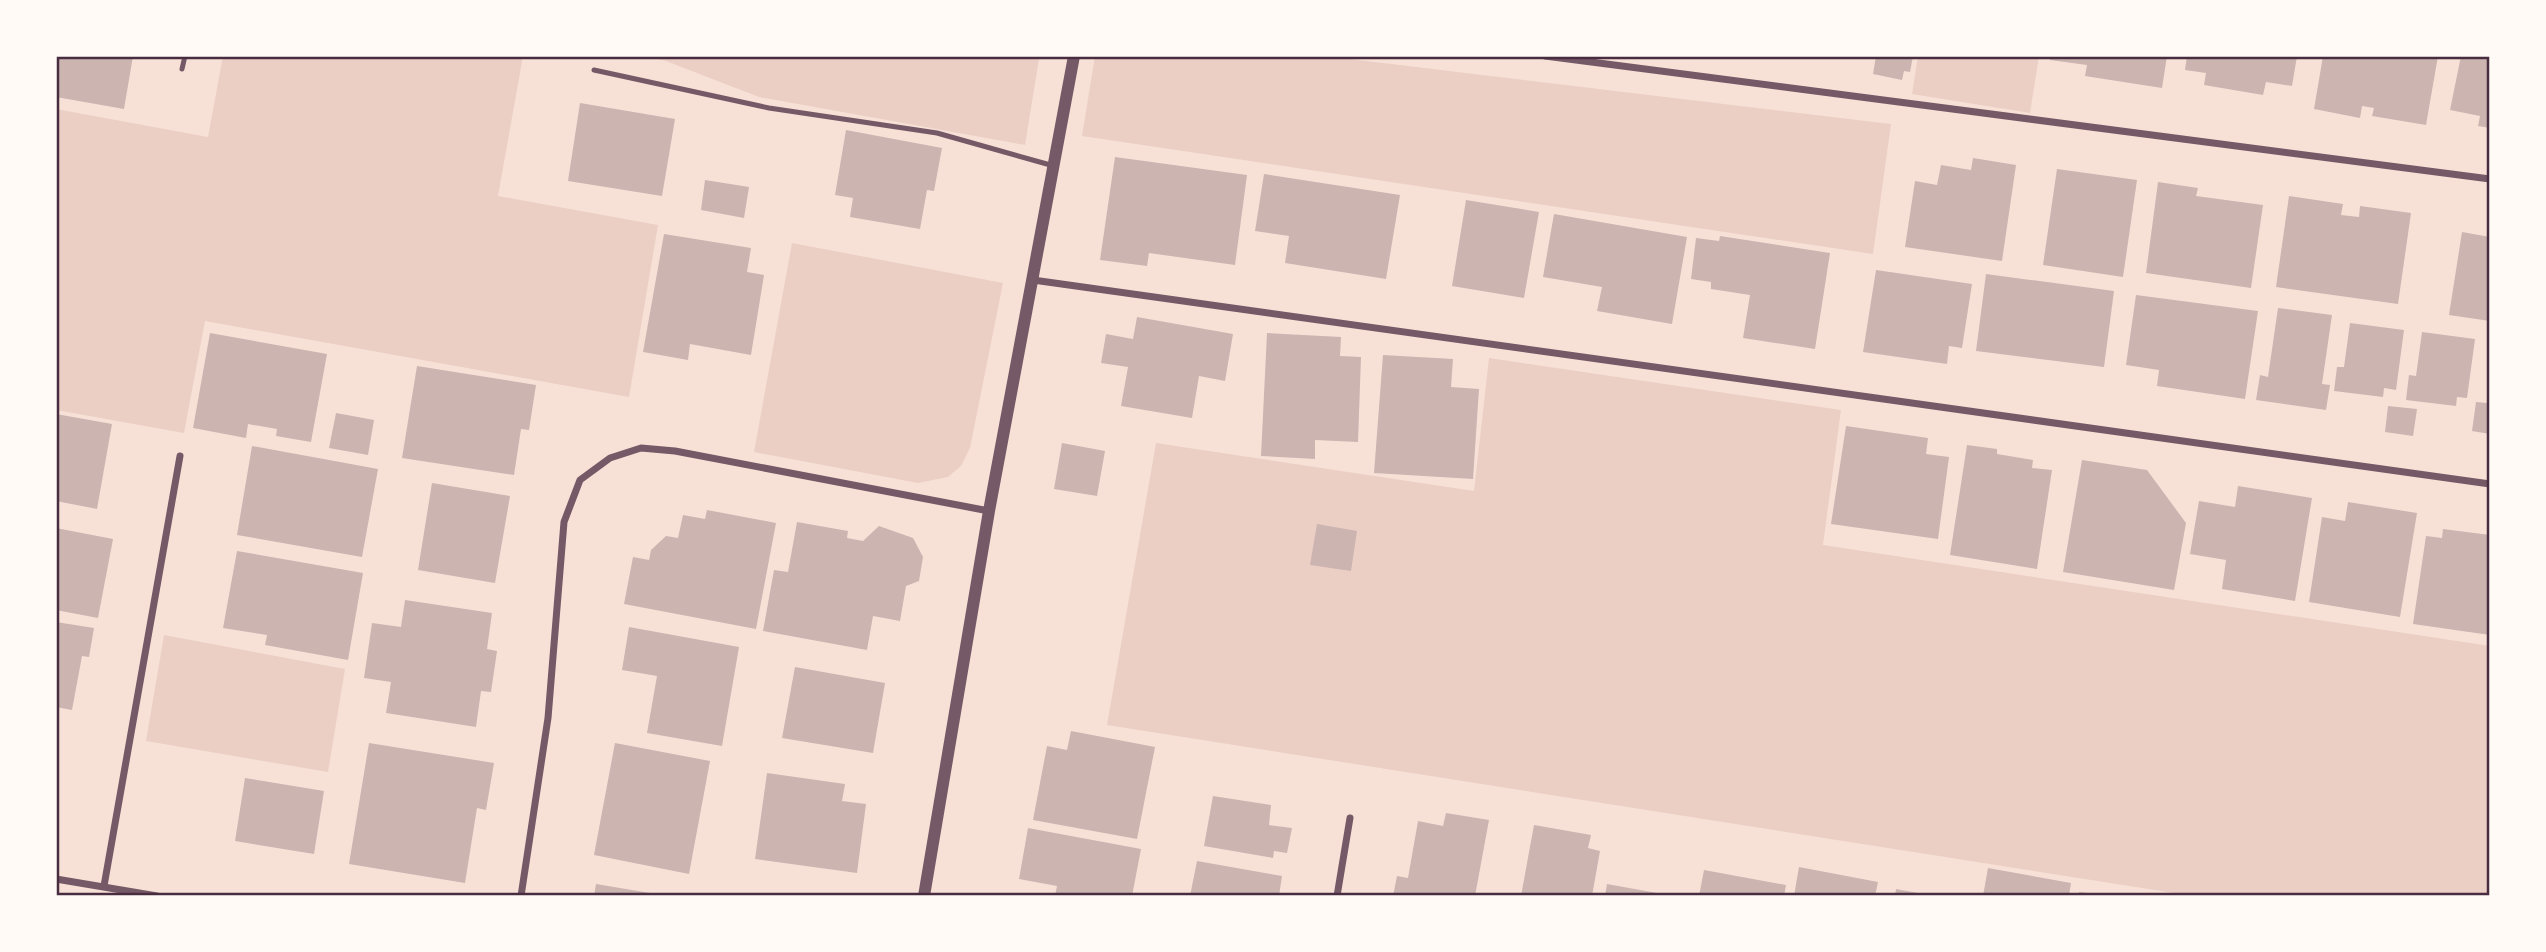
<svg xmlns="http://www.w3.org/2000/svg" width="2546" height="952" viewBox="0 0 2546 952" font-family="'Titillium Web',sans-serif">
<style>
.green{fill:#ebcfc5}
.building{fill:#ccb4b1}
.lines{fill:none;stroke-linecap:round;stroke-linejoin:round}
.service{stroke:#755966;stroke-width:5}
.minor{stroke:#755966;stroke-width:7}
.tertiary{stroke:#755966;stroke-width:12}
.neatline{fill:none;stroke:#4a2c40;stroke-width:2.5}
</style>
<rect width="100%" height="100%" fill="#f7e1d7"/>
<g class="green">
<polygon points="223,56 523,56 498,196 658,225 629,397 205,321 184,433 56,410 56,109 208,137"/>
<polygon points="646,56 1020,56 1039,59 1025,145 759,97 666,61"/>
<polygon points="1095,56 1325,56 1891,124 1873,254 1082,136"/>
<polygon points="1918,56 2039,56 2030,113 1912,94"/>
<polygon points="792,243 1003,283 970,448 961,466 948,477 918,483 754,452"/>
<polygon points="1489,358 1841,410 1823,545 2490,646 2490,896 2193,896 1107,725 1156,443 1474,491"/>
<polygon points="164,635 345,669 328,772 146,741"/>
</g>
<g class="building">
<polygon points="56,56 133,56 124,109 56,97"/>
<polygon points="1876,56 1913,56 1910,72 1904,71 1902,80 1873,74"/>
<polygon points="2051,56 2167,56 2162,88 2085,76 2087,65 2050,60"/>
<polygon points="2187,56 2297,56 2292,86 2266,82 2263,95 2204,85 2206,73 2185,70"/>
<polygon points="2323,56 2438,56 2426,125 2372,116 2374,108 2362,106 2360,118 2314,109"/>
<polygon points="2461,56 2490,56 2490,128 2478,126 2480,116 2450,110"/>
<polygon points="580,103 675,119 662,196 568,181"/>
<polygon points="846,130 942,148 934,191 927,190 920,229 850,217 853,198 835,195"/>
<polygon points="1115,157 1247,175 1235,265 1149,253 1147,266 1100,260"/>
<polygon points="1973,158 2016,165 2002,261 1905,247 1915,181 1937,185 1941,165 1971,170"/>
<polygon points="2057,169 2137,180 2123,277 2043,265"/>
<polygon points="1264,174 1400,195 1386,279 1285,263 1289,236 1255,231"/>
<polygon points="705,180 749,187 744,218 701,210"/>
<polygon points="2158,182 2198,188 2196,196 2263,205 2251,288 2146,273"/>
<polygon points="2289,196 2343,204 2341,215 2359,217 2360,206 2411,213 2398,304 2276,287"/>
<polygon points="1466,200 1539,212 1524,298 1452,286"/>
<polygon points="1554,214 1687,237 1672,324 1597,311 1602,287 1543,277"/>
<polygon points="2462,232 2490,237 2490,321 2449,315"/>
<polygon points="664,234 751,248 747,272 764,275 751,355 690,344 688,360 643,352"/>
<polygon points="1720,236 1830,253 1815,349 1743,338 1750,295 1711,289 1711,282 1691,279 1696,238 1719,241"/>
<polygon points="1876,270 1972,284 1962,348 1949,346 1947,364 1863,352"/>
<polygon points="1986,274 2114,291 2104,367 1976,351"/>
<polygon points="2136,295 2258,311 2245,399 2157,386 2159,370 2126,365"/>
<polygon points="2278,308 2332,315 2322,384 2330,385 2326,410 2256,400 2260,375 2268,377"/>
<polygon points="1137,317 1233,334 1225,381 1199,376 1192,418 1121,406 1128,367 1101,363 1106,334 1133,339"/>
<polygon points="2350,323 2404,330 2396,390 2384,388 2383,397 2334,391 2337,367 2344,367"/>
<polygon points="2422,332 2475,339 2467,398 2457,397 2456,406 2406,400 2409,375 2416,376"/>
<polygon points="210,333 327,354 311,442 276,436 277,429 248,424 246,438 193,428"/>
<polygon points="1267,333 1341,337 1340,356 1361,357 1358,442 1315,440 1315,459 1261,456"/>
<polygon points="1383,355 1453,359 1451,387 1479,389 1473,479 1374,473"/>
<polygon points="417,366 536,385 529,430 521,429 514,475 402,458"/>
<polygon points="2488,396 2490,434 2472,431 2476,402 2487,403"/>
<polygon points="2388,406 2417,409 2413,436 2385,432"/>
<polygon points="336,413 374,420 368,455 329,448"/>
<polygon points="56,414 112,424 97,509 56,501"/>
<polygon points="1846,426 1928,438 1926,454 1949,457 1938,539 1831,524"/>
<polygon points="1062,443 1105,451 1097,496 1054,489"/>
<polygon points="1967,445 1997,449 1997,454 2033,460 2032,468 2052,470 2037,569 1950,555"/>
<polygon points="252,446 378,469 362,557 237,535"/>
<polygon points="2082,460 2147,470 2186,523 2174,590 2063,572"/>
<polygon points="432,483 510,496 495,583 418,570"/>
<polygon points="2238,486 2312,498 2295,601 2222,589 2226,560 2190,554 2199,501 2235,507"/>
<polygon points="2348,502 2417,513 2400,617 2309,602 2322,517 2345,521"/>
<polygon points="707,510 776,523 756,629 624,604 633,557 649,560 651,550 666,536 678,538 683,515 705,519"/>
<polygon points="797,522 848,531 847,538 863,541 879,526 913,538 923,557 919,581 906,586 900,621 873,616 867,650 763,631 774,570 788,572"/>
<polygon points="1317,524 1357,531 1351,571 1310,565"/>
<polygon points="56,528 113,539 98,618 56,610"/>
<polygon points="2443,529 2490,535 2490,635 2413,624 2426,536 2442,538"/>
<polygon points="237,551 363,573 348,660 265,645 267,635 223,628"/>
<polygon points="405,600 492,613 487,649 497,651 491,692 481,691 476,727 386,713 391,682 364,678 372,623 401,627"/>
<polygon points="56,622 94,628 89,657 82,656 72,710 56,707"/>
<polygon points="629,627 739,647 722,746 647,733 657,676 622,670"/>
<polygon points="795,667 885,683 873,753 782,738"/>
<polygon points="1071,731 1155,747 1137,839 1033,820 1047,746 1067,750"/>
<polygon points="369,743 494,763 486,810 477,808 465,883 349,864"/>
<polygon points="615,743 710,761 689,874 594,855"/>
<polygon points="767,773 845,784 842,801 866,804 857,873 755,859"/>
<polygon points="245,778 324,791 314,854 235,841"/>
<polygon points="1213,796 1271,805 1269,825 1292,828 1287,853 1274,851 1273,858 1204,846"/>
<polygon points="1446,813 1489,820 1475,896 1393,896 1397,876 1408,878 1418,821 1443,826"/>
<polygon points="1534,825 1591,835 1588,848 1600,851 1592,896 1521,896"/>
<polygon points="1028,828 1141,849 1132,896 1055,896 1057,886 1019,879"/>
<polygon points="1197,861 1282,876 1279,896 1190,896"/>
<polygon points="1799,867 1878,882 1875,896 1794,896"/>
<polygon points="1988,868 2071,883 2069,896 1983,896"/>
<polygon points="1704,870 1786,885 1784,896 1699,896"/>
<polygon points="596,884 662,895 661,896 594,896"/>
<polygon points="1607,884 1668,895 1668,896 1605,896"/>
<polygon points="1896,889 1929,895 1928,896 1895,896"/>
<polygon points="2079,892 2098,894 2098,896 2079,896"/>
</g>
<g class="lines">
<g class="service">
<polyline points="182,69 185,56"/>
<polyline points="594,70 769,108 937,133 1054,166"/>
</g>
<g class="minor">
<polyline points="1545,56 2490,179"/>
<polyline points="1033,280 2490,484"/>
<polyline points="56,879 157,896"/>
<polyline points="104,886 180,456"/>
<polyline points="521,896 548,718 564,522 580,480 610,458 641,448 675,451 989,511"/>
<polyline points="1337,896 1350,818"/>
</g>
<polyline class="tertiary" points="924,896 989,511 1074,56"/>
</g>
<rect width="2546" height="952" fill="none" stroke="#fffaf5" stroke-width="116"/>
<rect x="58" y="58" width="2430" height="836" class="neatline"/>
</svg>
